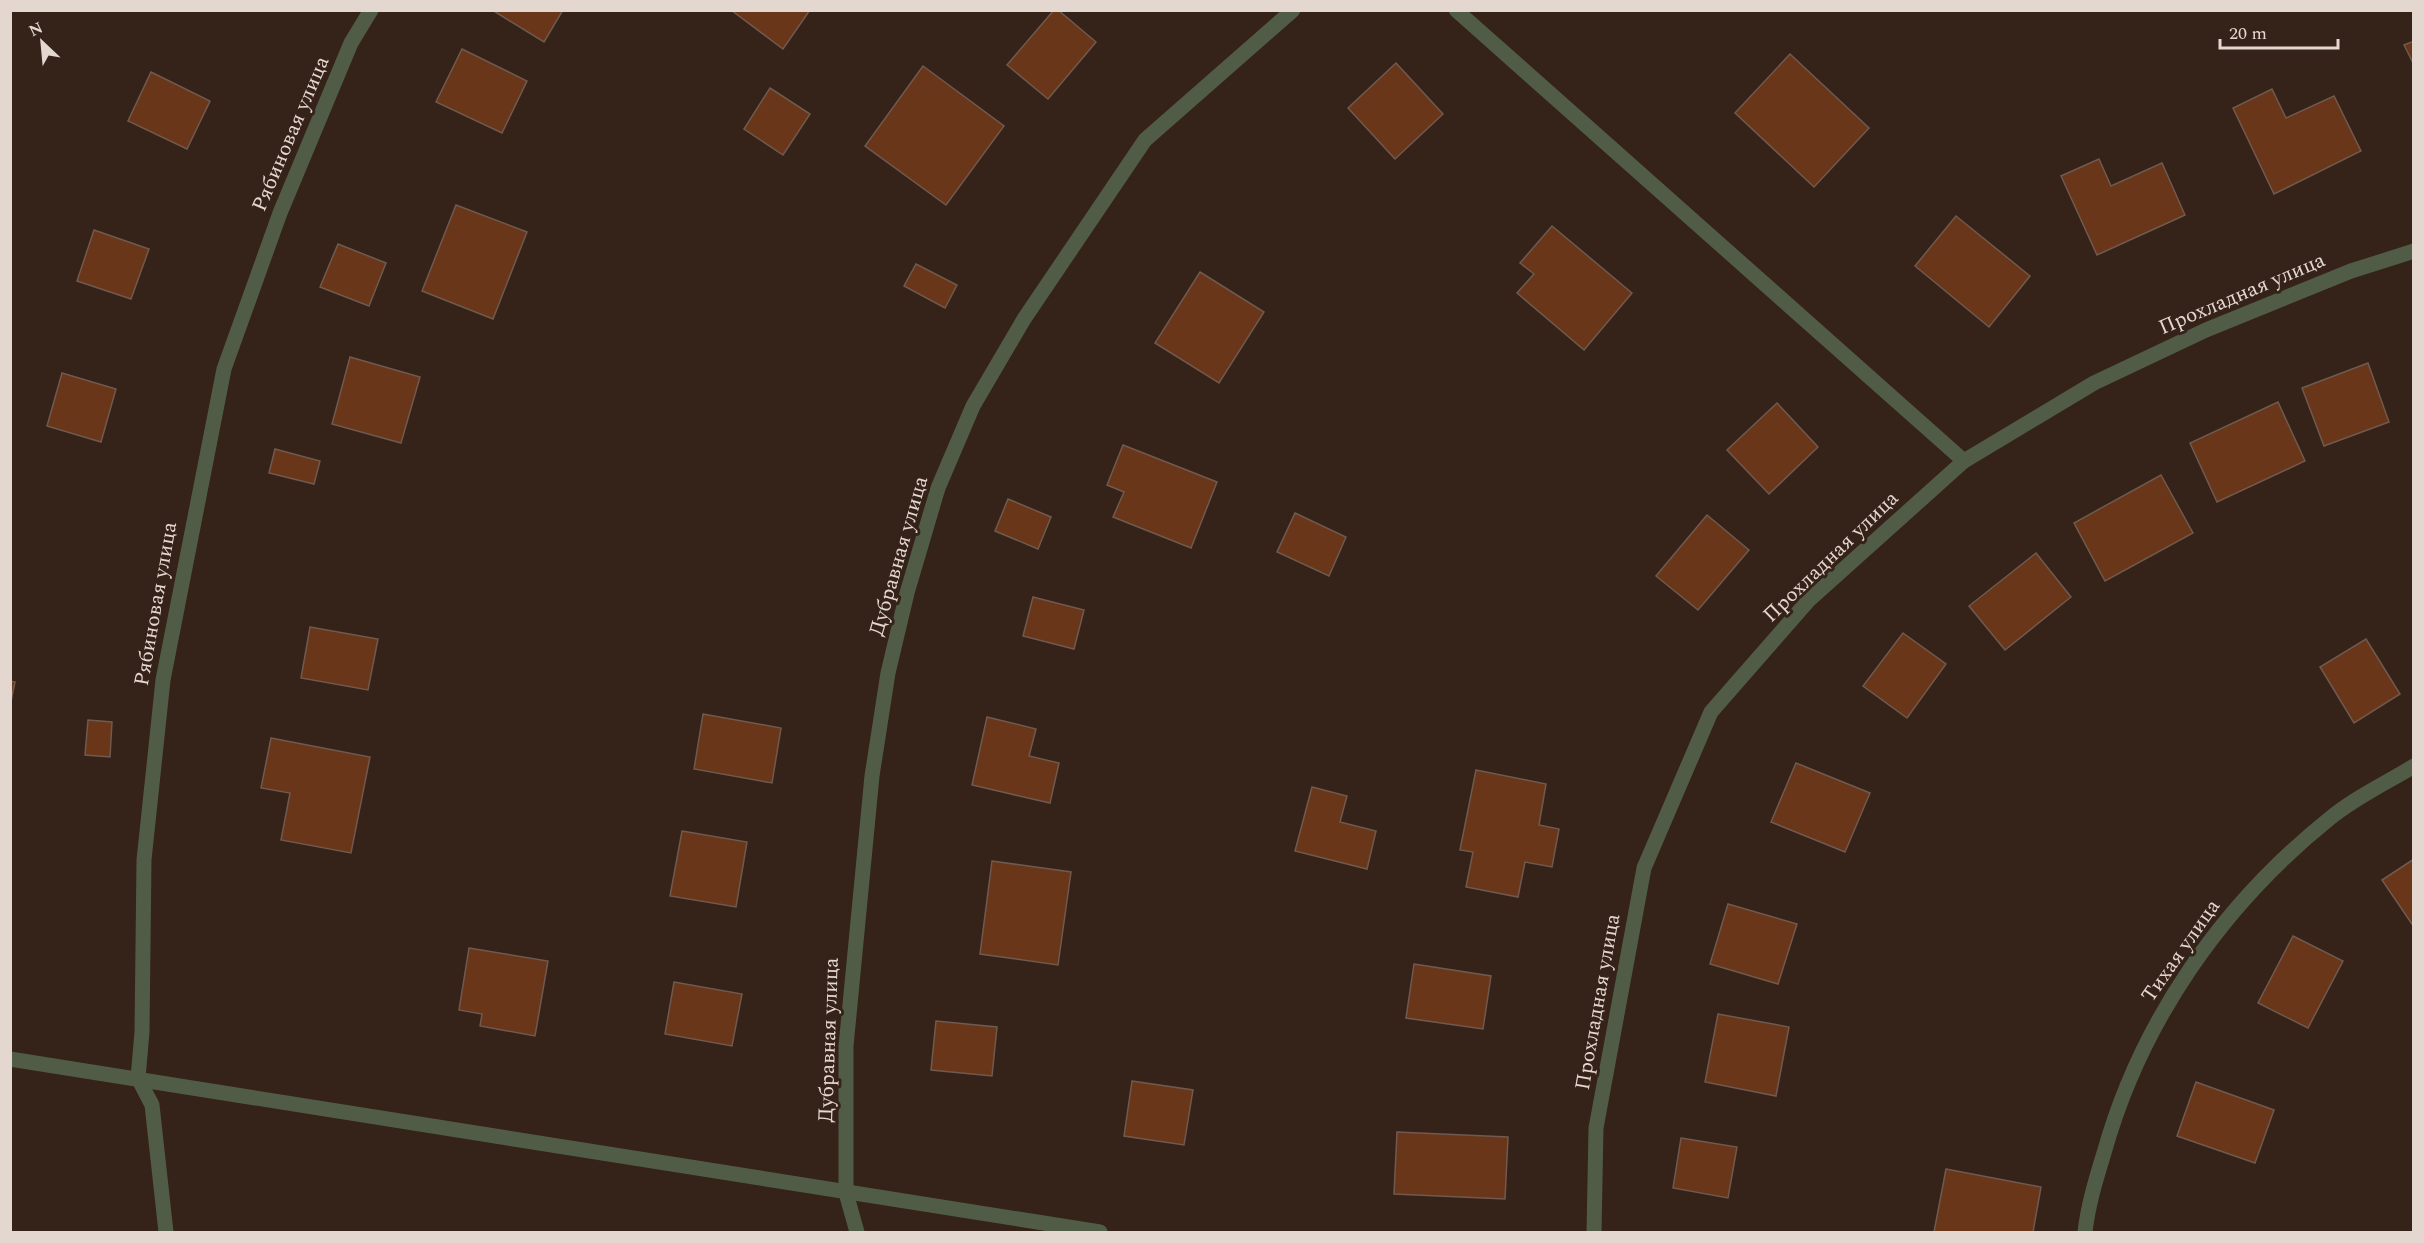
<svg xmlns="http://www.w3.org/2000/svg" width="2424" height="1243" viewBox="0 0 2424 1243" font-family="Spectral,serif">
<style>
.building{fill:#693619;stroke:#705a4f;stroke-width:1.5}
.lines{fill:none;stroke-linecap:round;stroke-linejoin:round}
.minor{stroke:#515c46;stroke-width:15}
.labels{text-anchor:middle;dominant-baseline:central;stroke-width:6;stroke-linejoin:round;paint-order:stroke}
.street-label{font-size:21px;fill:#e4d7d0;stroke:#352218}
</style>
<rect width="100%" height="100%" fill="#352218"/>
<g class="building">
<polygon points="492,10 563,10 544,42"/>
<polygon points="731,10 810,10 783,49"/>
<polygon points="1054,10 1058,10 1096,42 1048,99 1007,65"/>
<polygon points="2414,41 2414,65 2404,45"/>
<polygon points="462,49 527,81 502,133 436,102"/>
<polygon points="1790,54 1869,128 1814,187 1735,113"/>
<polygon points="1396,63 1443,114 1395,159 1348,108"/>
<polygon points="923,66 1004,126 946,205 865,146"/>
<polygon points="151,72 210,101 187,149 128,121"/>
<polygon points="770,88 810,114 783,155 744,129"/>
<polygon points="2272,89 2286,118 2334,96 2361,151 2274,194 2233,108"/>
<polygon points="2099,159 2111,186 2162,163 2185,215 2097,255 2061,176"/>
<polygon points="456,205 527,232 493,319 422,291"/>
<polygon points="1956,216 2030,276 1989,327 1915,266"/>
<polygon points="1552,226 1632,293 1584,350 1517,293 1534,274 1520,263"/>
<polygon points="94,230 149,249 131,299 77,281"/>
<polygon points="338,244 386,263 369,306 320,287"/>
<polygon points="916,264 957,285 945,308 904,286"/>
<polygon points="1200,272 1264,312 1219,383 1155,343"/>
<polygon points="350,357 420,377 401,443 332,424"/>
<polygon points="2368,363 2389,422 2324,446 2302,388"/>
<polygon points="62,373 116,389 101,442 47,426"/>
<polygon points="2278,402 2305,461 2217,502 2190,443"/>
<polygon points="1777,403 1818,447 1769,494 1727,450"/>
<polygon points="1123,445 1217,482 1191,548 1113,517 1124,492 1107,485"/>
<polygon points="275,449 320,461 314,484 269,473"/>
<polygon points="2161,475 2193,533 2105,581 2074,523"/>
<polygon points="1008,499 1051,517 1038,549 995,531"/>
<polygon points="1295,513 1346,537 1329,576 1277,552"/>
<polygon points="1707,515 1749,550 1698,610 1656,576"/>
<polygon points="2036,553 2071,597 2005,650 1969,606"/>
<polygon points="1033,597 1084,610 1074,649 1023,636"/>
<polygon points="310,627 378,639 368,690 301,678"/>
<polygon points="1903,633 1946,664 1907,718 1863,686"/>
<polygon points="2366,639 2400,694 2354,723 2320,667"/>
<polygon points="10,681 15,682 10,706"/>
<polygon points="703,714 781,728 772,783 694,769"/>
<polygon points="987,717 1036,729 1029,756 1059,763 1050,803 972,785"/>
<polygon points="88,720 112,722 110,757 85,755"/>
<polygon points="271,738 370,757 351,853 281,840 290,793 261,788"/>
<polygon points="1796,763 1870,793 1845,852 1771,822"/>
<polygon points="1476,770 1546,784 1539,825 1559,829 1552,867 1525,862 1518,897 1466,887 1473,852 1460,850"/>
<polygon points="1312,787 1347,796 1340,822 1376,831 1367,869 1295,851"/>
<polygon points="682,831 747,842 736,907 670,896"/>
<polygon points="2414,859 2414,927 2382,880"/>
<polygon points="992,861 1071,872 1058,965 980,954"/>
<polygon points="1728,904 1797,924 1778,984 1710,964"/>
<polygon points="2293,936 2343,961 2308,1028 2258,1003"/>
<polygon points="469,948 548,961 535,1036 480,1026 482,1014 459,1010"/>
<polygon points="1414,964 1491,976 1483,1029 1406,1018"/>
<polygon points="674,982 742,994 732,1046 665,1034"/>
<polygon points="1718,1014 1789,1027 1776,1096 1705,1082"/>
<polygon points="936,1021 997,1027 992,1076 931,1070"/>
<polygon points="1132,1081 1193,1090 1184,1145 1124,1136"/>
<polygon points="2196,1082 2274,1110 2255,1163 2177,1136"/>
<polygon points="1397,1132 1508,1137 1505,1199 1394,1194"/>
<polygon points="1681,1138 1737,1147 1728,1198 1673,1188"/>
<polygon points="1946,1169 2041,1187 2033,1232 1934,1232"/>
</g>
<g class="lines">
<g class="minor">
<polyline points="1456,10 1964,461"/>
<polyline points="10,1059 1100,1232"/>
<polyline points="166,1232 152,1105 138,1078 142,1032 144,860 163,680 224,369 280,213 351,43 371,10"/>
<polyline points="857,1232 846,1193 846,1046 872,776 888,673 907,593 938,488 973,406 1024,319 1145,140 1293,10"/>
<polyline points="1594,1232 1596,1128 1644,868 1711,712 1808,601 1964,461 2094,383 2206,330 2351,271 2414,251"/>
<path d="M2085,1232c3,-27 11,-53 19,-79 37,-132 118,-248 225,-334 25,-21 57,-36 85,-53"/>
</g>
</g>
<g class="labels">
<g class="street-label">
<text transform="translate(291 134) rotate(-67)">Рябиновая улица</text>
<text transform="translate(2242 294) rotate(-23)">Прохладная улица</text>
<text transform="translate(899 556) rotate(-74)">Дубравная улица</text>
<text transform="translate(1831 557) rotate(-44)">Прохладная улица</text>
<text transform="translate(156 604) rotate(-80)">Рябиновая улица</text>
<text transform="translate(2181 951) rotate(-55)">Тихая улица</text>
<text transform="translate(1598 1002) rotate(-80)">Прохладная улица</text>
<text transform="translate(829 1040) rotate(-88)">Дубравная улица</text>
</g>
</g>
<rect width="2424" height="1243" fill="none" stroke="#e4d7d0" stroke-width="24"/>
<g transform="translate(42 42) rotate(334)" stroke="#352218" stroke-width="4.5" paint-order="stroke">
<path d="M0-4.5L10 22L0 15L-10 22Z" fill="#e4d7d0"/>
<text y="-9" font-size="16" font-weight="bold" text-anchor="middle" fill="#e4d7d0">N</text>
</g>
<path d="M2220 39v9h118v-9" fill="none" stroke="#e4d7d0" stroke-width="3"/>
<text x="2229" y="39" font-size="18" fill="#e4d7d0" stroke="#352218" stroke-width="4.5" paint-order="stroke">20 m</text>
</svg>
